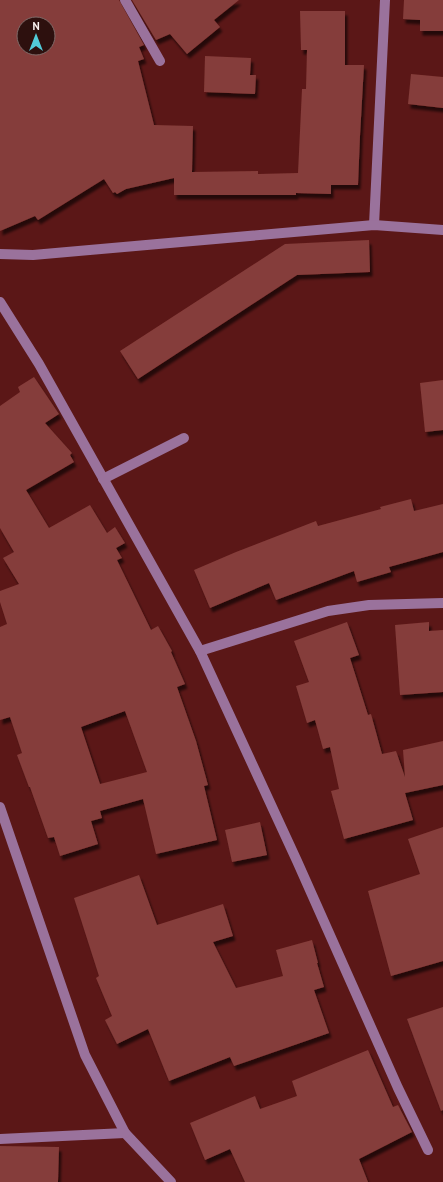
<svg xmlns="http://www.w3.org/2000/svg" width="443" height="1182" viewBox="0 0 443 1182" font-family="'PT Sans',sans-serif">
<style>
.building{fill:#853d3a;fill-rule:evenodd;filter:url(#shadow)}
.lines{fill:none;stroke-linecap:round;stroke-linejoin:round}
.minor{stroke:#9a729c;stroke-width:10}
</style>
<defs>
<filter id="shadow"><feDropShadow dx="2.5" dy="4.5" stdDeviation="1" flood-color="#0009"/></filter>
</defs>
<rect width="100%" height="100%" fill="#5b1717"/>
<g class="building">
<path d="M0,0h119l25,45 -5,2 5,12 -6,2 16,64 39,1 -1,46 66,-1v3l40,-1 4,-84h4l1,-39h-6l-1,-39h45v54h19l-4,71 -2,49h-27v9l-35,-1v2h-122v-17l-48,11 -9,5 -2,-2 -2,1 -9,-14 -66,41 -3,-4 -35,15zM24,24h24v24h-24z"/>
<polygon points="132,0 239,0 214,20 220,27 187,54 170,34 156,40"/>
<polygon points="404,0 443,0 443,31 420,31 420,20 403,19"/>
<polygon points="205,56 251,58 250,75 256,75 255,94 204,92"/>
<polygon points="411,74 443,77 443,108 408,104"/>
<polygon points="369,240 370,272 297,275 138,379 120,351 285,244"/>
<path d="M34,377l25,37 -14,9 27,30 -2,2 4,7 -48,28 23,38 41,-23 17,28 8,-6 10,16 -9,5 6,10 -5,2 34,70 7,-4 14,25 -1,1 14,32 -8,3 19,54 12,44 -4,1 13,54 -61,14 -13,-55 -43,12 2,7 -11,3 7,23 -38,12 -6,-19 -6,1 -18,-51h-1l-12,-32 5,-2 -12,-36 -10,3v-93l7,-3 -7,-22v-11l19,-7 -16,-26 11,-6 -14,-24v-122l20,-14 -2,-5zM125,711l22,61 -47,12 -19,-57z"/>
<polygon points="443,380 443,430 425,432 420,383"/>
<polygon points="411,499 414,511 443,504 443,552 389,567 391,572 357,582 354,571 276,600 269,583 210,608 194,570 236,552 316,521 318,526 381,509 380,507"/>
<polygon points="347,622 359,655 350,658 368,715 371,714 382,754 396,751 405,777 403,750 443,741 443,785 405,793 413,820 344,839 331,791 339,789 330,747 323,749 315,720 307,723 296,686 309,682 294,641"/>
<polygon points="429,622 429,631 443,630 443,692 400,695 395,625"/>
<polygon points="260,822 267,855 232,862 225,830"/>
<polygon points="443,827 443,961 391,976 368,891 420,874 408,839"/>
<polygon points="139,875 157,925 223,904 233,936 213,942 236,988 283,976 276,950 312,940 318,963 317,963 324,987 314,990 329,1033 234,1066 230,1057 169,1081 148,1029 117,1044 105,1020 112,1016 96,978 99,976 74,898"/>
<polygon points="443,1007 443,1110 441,1111 407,1019"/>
<polygon points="368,1050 393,1107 398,1105 412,1132 359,1159 368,1182 245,1182 230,1149 205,1160 190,1123 255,1096 260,1109 297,1096 292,1081"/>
<polygon points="0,1146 59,1147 58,1182 0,1182"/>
</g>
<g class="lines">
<g class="minor">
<polyline points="125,0 160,61"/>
<polyline points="374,225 385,0"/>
<polyline points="0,254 33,255 374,225 443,230"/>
<polyline points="0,302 39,364 200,651 297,861 398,1088 428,1150"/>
<polyline points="103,479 184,438"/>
<polyline points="200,651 328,611 369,605 443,603"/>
<polyline points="0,807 85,1055 125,1133 171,1182"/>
<polyline points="0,1139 125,1133"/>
</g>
</g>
<g transform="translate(36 36)"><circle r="19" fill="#2d100e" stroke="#7f6a68"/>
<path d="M0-3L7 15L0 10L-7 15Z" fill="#52cbd8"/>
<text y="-6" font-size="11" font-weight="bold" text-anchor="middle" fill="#faf1f0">N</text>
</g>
</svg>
